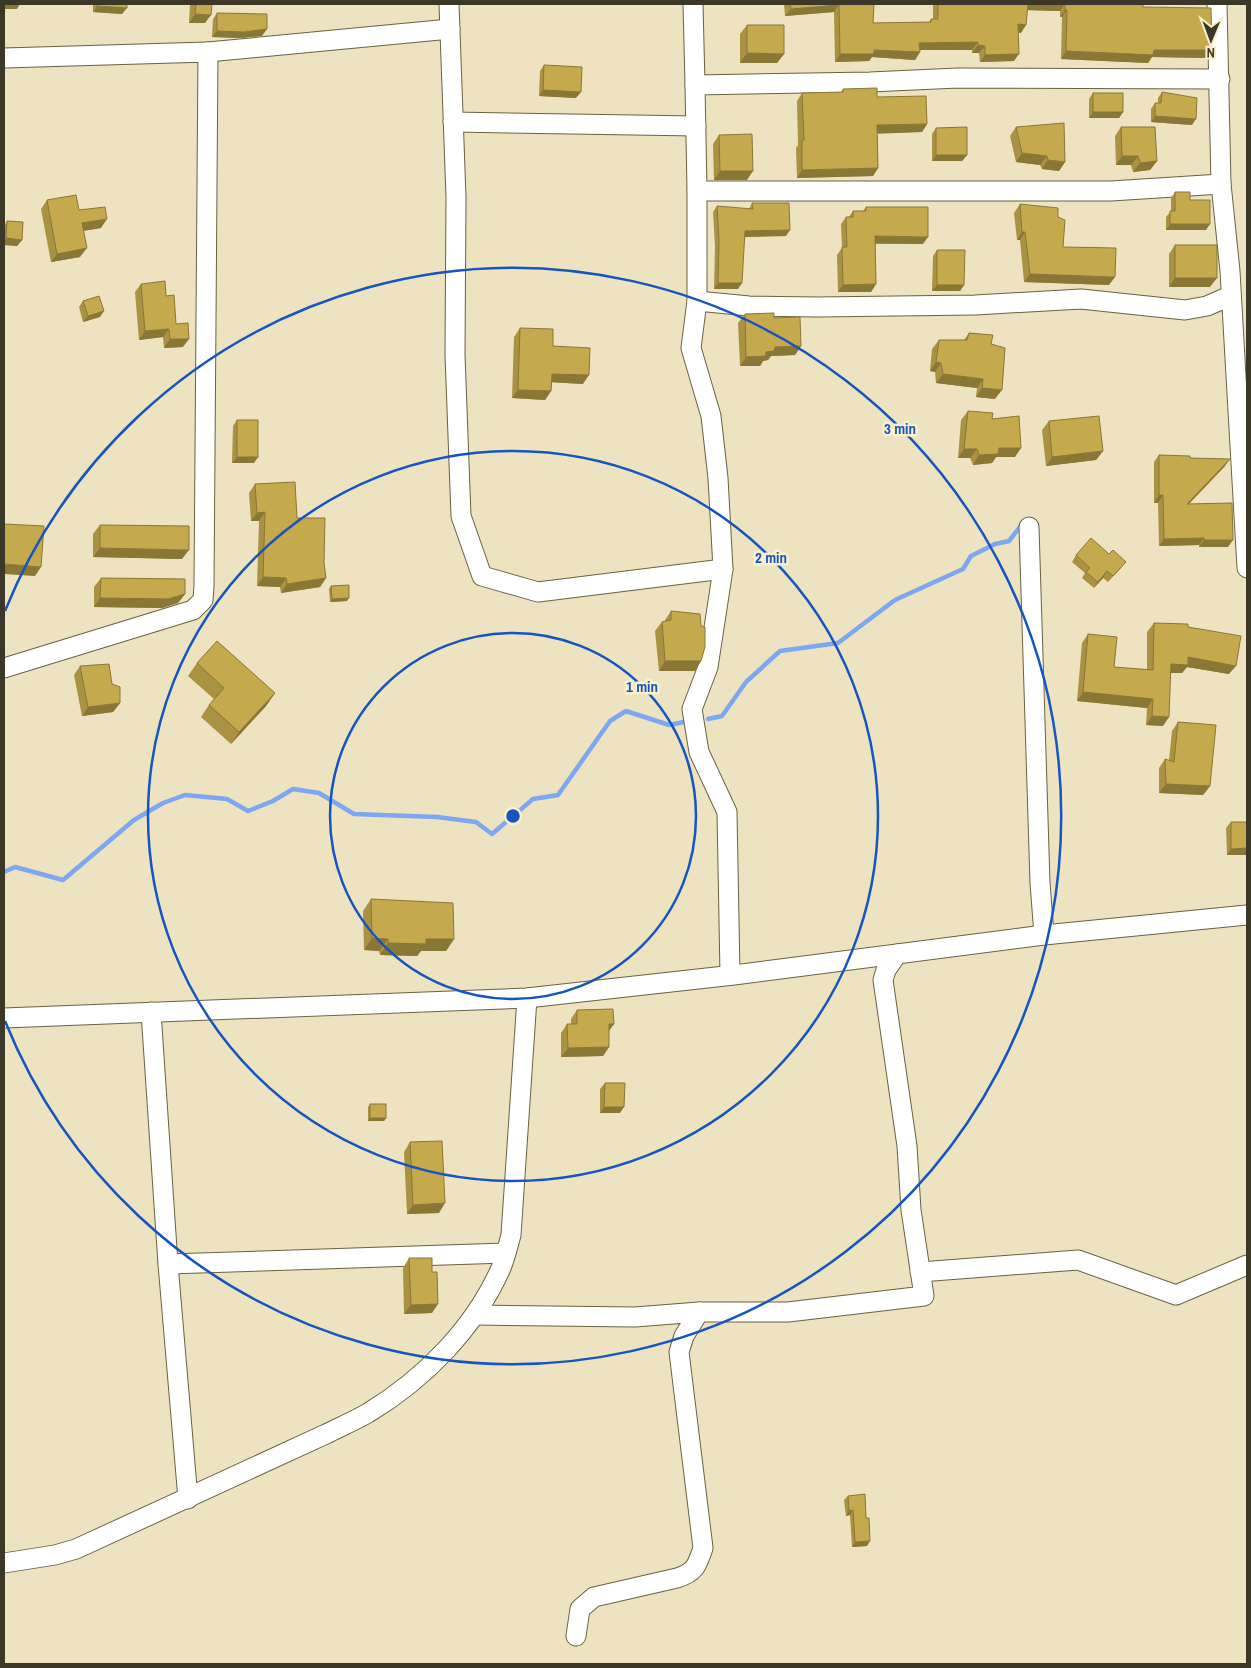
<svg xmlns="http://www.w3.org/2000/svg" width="1251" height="1668" viewBox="0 0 1251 1668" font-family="'Archivo Narrow',sans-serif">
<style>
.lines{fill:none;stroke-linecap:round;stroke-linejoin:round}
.stream{stroke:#7da7f0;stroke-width:4.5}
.minor-casing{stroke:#6a6142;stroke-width:21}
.minor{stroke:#fff;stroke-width:19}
.wall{fill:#a99242}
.shaded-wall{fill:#897736}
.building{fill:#c4aa4d;stroke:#897736}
.ring{fill:none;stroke:#1654bf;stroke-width:2.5}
.centre{fill:#1654bf;stroke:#faf0cc;stroke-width:2.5}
.ring-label{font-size:15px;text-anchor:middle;font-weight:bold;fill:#1654bf;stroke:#faf0cc;stroke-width:5;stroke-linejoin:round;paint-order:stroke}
</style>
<rect width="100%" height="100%" fill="#ede3c0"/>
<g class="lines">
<g class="stream">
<polyline points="708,719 722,716 746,682 780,651 838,643 895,600 963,569 971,556 995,544 1009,541 1023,523"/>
<polyline points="4,872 15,867 63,880 134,820 163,803 185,795 227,799 248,811 273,801 293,789 319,793 354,814 437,817 476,822 492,834 533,799 558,795 610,721 626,711 669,725 684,722"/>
</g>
<g class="minor-casing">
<g id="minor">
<polyline points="449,4 456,197 455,355 461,516 482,576 538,592 723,569"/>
<polyline points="693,4 695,85 870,82 958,78 1220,79"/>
<polyline points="1217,4 1221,184 1230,271 1247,568"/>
<polyline points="208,52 450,29"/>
<polyline points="4,58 208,52 204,586 203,600 193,610 4,668"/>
<polyline points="695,85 697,191 1111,191 1221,184"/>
<polyline points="453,122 696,126"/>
<polyline points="697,191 697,301 691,348 711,416 718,478 723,569 708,667 692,709 699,752 727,812 730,975"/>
<polyline points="697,301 749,306 818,307 975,305 1081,299 1185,310 1207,306 1230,296"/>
<polyline points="1029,527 1040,883 1044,935"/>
<polyline points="151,1012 168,1264 188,1499"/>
<polyline points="4,1018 527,998 734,975 1044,935 1247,915"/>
<polyline points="168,1264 506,1253"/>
<polyline points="920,1272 1078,1260 1176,1295 1247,1265"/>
<polyline points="699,1312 788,1312 924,1296 911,1210 907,1146 883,980 886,970 897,954"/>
<path d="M476,1315l159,2 64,-5 -15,24 -5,16 24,196c-6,17 -7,24 -26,30l-83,19 -14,12 -4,27"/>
<path d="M4,1563l51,-8 21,-6 250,-115c14,-7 28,-13 42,-21 56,-34 106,-84 133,-145 4,-10 7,-22 10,-33l16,-237"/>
</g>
</g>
<use href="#minor" class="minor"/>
</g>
<g class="wall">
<polygon points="93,4 127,4 122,14 93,12"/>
<polygon points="190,4 212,4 205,23 189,23"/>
<polygon points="784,4 874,4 873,23 929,22 931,19 933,19 933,4 1143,4 1143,7 1207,58 1152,57 1148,63 1061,59 1062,17 1060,17 1060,11 1027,10 1021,33 1018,32 1014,61 980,62 979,53 972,53 972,50 920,50 920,52 915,60 872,57 869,61 835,62 834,12 785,16"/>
<polygon points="217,13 262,36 240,38 212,37 213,19"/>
<polygon points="747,25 784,54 777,63 740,63 740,34"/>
<polygon points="544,65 576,98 539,96 540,71"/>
<polygon points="843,89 877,97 927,124 922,132 877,133 878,168 873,176 797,178 796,148 798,145 797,101 802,93 841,92"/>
<polygon points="1162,92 1192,125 1151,122 1151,109 1155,103 1158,103 1158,98"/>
<polygon points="1093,93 1123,112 1119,118 1089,118 1089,99"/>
<polygon points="1016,127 1065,162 1059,171 1042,169 1040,165 1016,162 1010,136"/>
<polygon points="1121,127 1157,161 1150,170 1133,172 1131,165 1116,165 1115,136"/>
<polygon points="936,128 967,155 962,161 932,161 932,134"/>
<polygon points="719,135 747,180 714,180 713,144"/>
<polygon points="1175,192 1206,230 1166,230 1166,217 1171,211 1171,198"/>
<polygon points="47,200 79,210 101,228 83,231 80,257 51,262 41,209"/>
<polygon points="752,203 786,236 744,237 738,289 714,289 715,247 713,212 717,206 749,209"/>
<polygon points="1020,204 1058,217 1063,247 1109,285 1024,282 1020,240 1017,240 1014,213"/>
<polygon points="866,207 923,244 875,244 876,284 871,292 838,292 837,255 842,248 841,224 846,217 849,217 853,211 863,211"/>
<polygon points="7,221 22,240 17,246 4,245 4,226"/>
<polygon points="1175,245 1210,287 1169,287 1169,254"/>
<polygon points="937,250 964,285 960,291 932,291 933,256"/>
<polygon points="141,284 166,296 176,324 183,347 164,348 163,337 139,340 135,292"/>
<polygon points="83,301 100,317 83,322 79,307"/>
<polygon points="745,314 774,318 801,346 795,355 771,356 768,360 763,361 760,366 740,366 738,323"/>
<polygon points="520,328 553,346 583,384 552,382 551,391 545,400 512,398 514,337"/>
<polygon points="969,333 991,344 995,399 976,397 977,388 936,383 935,372 930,371 932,349 939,340 964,340"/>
<polygon points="968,411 992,419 1015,457 996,457 992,463 973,465 970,458 958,458 961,420"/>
<polygon points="237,420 254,463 232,463 233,426"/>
<polygon points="1049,421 1103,451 1096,460 1046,466 1042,430"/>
<polygon points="1159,455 1190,458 1225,466 1189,504 1228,547 1199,547 1199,545 1159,546 1158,503 1154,503 1154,462"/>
<polygon points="255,484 297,518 324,563 326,578 320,587 281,593 280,587 257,586 259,521 251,521 249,493"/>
<polygon points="100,525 182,559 93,557 93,534"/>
<polygon points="1076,555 1121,568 1108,582 1103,578 1094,588 1082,578 1085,573 1072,562"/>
<polygon points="101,578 185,594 178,603 162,608 94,607 94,587"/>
<polygon points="331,586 347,601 330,602 329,589"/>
<polygon points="671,611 701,661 695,671 659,671 655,631 662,622 665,621 665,620"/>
<polygon points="1154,623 1188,627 1229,674 1187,667 1182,673 1171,673 1163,726 1146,725 1147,708 1077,701 1082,643 1088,634 1114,667 1147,670 1147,632"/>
<polygon points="197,663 275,693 266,706 231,744 201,717 209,705 214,699 188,676"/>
<polygon points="80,666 112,684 120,703 113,712 82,716 74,675"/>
<polygon points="1178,722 1210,786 1203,795 1159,793 1159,768 1165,759 1169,760 1172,731"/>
<polygon points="1231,822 1247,822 1247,855 1227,855 1226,828"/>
<polygon points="371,899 454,939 446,951 421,951 417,956 380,955 379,951 364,950 363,911"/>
<polygon points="577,1010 614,1024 609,1031 609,1047 603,1056 561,1057 561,1033 567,1024 571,1024 571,1019"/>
<polygon points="605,1083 620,1113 600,1113 600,1089"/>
<polygon points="370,1104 386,1118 384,1121 368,1121 368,1107"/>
<polygon points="410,1142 439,1213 407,1214 404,1152"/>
<polygon points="409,1258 432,1313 404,1314 403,1268"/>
<polygon points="848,1496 867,1546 852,1547 850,1515 846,1516 844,1500"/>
</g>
<g class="shaded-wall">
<polygon points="4,4 20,4 17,9 4,9"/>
<polygon points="1027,4 1065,4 1060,11 1023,10"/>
<polygon points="839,5 834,12 785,16 791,9"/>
<polygon points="97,6 127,8 122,14 93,12"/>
<polygon points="1065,10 1067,10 1062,17 1060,17"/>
<polygon points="195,14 211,15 205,23 189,23"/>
<polygon points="1018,24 1026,25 1021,33 1012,32"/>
<polygon points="267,29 262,36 240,38 212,37 217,31"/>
<polygon points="978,42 972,50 914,50 919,43"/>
<polygon points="978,45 985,46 979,53 972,53"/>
<polygon points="874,50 920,52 915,60 872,57 869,61 835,62 840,54"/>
<polygon points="1154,50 1212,50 1207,58 1152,57 1148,63 1061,59 1066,51"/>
<polygon points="747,53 784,54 777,63 740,63"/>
<polygon points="1019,54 1014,61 980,62 985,55"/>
<polygon points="543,90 581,92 576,98 539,96"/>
<polygon points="1093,112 1123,112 1119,118 1089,118"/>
<polygon points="1155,116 1196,119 1192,125 1151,122"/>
<polygon points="927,124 922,132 871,134 877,125"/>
<polygon points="1022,153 1047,156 1040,165 1016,162"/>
<polygon points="936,155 967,155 962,161 932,161"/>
<polygon points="1122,156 1138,156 1131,165 1116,165"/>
<polygon points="1048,160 1065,162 1059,171 1042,169"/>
<polygon points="1157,161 1150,170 1133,172 1140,163"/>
<polygon points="878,168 873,176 797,178 802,170"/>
<polygon points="720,171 753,171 747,180 714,180"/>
<polygon points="107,219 101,228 76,232 82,223"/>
<polygon points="1170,224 1210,224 1206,230 1166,230"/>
<polygon points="790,230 786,236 740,237 745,231"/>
<polygon points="1022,232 1025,232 1020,240 1017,240"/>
<polygon points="875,236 928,237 923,244 870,243"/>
<polygon points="6,238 22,240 17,246 4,245 4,241"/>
<polygon points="87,248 80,257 51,262 57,254"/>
<polygon points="1030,274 1115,277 1109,285 1024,282"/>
<polygon points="1175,278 1217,278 1210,287 1169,287"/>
<polygon points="718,283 742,283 738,289 714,289"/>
<polygon points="876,284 871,292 838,292 843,285"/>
<polygon points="937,285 964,285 960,291 932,291"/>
<polygon points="104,311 100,317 83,322 88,316"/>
<polygon points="169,329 163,337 139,340 145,331"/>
<polygon points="170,339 189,339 183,347 164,348"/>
<polygon points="801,346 795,355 771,356 768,360 763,361 760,366 740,366 746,357 766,352 775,347"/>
<polygon points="936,362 941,363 935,372 930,371"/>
<polygon points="552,374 589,375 583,384 546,382"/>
<polygon points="943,374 983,379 977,388 936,383"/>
<polygon points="982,388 1002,390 995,399 976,397"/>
<polygon points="518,390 551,391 545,400 512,398"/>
<polygon points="999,448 1021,448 1015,457 996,457 992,463 973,465 979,455"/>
<polygon points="964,449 977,449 970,458 958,458"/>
<polygon points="1103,451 1096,460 1046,466 1052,457"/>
<polygon points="237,457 258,457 254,463 232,463"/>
<polygon points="1230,459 1225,466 1182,511 1187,504"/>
<polygon points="1159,495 1163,495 1158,503 1154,503"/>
<polygon points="265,512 259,521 251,521 257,513"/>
<polygon points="1204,538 1199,545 1159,546 1164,539"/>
<polygon points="1204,540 1233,540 1228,547 1199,547"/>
<polygon points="100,548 189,550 182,559 93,557"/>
<polygon points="4,564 41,567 35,576 4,574"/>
<polygon points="1107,571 1103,578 1094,588 1098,582"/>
<polygon points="263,577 286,578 280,587 257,586"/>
<polygon points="326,578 320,587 281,593 287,584"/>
<polygon points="185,594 178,603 162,608 94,607 100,598"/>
<polygon points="349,598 347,601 330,602 332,599"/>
<polygon points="1188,657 1236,666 1229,674 1187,667 1182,673 1165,673 1171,664"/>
<polygon points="665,661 701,661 695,671 659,671"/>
<polygon points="1083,692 1153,699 1147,708 1077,701"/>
<polygon points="275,693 266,706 231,744 239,732"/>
<polygon points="120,703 113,712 82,716 88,707"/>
<polygon points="1152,716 1169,717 1163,726 1146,725"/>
<polygon points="1166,784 1210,786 1203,795 1159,793"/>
<polygon points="1247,848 1247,855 1227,855 1231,849"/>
<polygon points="372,938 388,939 379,951 364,950"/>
<polygon points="426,939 454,939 446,951 421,951 417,956 380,955 388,943"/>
<polygon points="609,1024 614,1024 607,1033"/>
<polygon points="609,1047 603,1056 561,1057 568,1048"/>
<polygon points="604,1107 624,1107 620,1113 600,1113"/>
<polygon points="370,1118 386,1118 384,1121 368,1121"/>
<polygon points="445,1203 439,1213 407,1214 413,1205"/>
<polygon points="438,1304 432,1313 404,1314 411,1305"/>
<polygon points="853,1510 850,1515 846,1516 849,1511"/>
<polygon points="870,1541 867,1546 852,1547 855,1542"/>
</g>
<g class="building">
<polygon points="97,4 127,4 127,8 97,6"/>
<polygon points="196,4 212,4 211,15 195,14"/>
<polygon points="790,4 874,4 873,23 931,22 931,19 938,19 938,4 1028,4 1026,25 1018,24 1019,54 985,55 985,46 978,45 978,42 919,43 920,52 874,50 874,54 840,54 839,5 791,9"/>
<polygon points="1065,4 1143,4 1143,7 1211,8 1212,50 1154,50 1153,55 1066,51 1067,10 1065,10"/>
<polygon points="217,13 267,14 267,29 244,32 217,31"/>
<polygon points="747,25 784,25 784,54 747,53"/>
<polygon points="544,65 582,67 581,92 543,90"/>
<polygon points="877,88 877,97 926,96 927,124 877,125 878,168 802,170 802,140 804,140 802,93 843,92 843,89"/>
<polygon points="1162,92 1197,98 1196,119 1155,116 1155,103 1161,103"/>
<rect x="1093" y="93" width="30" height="19"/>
<polygon points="1064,123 1065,162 1048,160 1047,156 1022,153 1016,127"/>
<polygon points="967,127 967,155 936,155 936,128"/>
<polygon points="1121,127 1155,127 1157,161 1140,163 1138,156 1122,156"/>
<polygon points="752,134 753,171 720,171 719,135"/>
<polygon points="1175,192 1190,192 1190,200 1210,200 1210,224 1170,224 1170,211 1175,211"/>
<polygon points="76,195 79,210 105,207 107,219 82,223 87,248 57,254 47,200"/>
<polygon points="752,203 789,203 790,230 745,231 742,283 718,283 719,241 717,206 753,209"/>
<polygon points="1020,204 1058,208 1058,217 1065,220 1063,247 1116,248 1115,277 1030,274 1025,232 1022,232"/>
<polygon points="866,207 928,207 928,237 875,236 876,284 843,285 842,247 847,247 846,217 853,217 853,211 866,211"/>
<polygon points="7,221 23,222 22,240 6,238"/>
<rect x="1175" y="245" width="42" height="33"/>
<polygon points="937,250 965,250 964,285 937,285"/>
<polygon points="165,281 166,296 174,295 176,324 188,323 189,339 170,339 169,329 145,331 141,284"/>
<polygon points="99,296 104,311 88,316 83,301"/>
<polygon points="774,313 774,318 800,317 801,346 775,347 774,351 766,352 766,356 746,357 745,314"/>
<polygon points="520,328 553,329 553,346 590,348 589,375 552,374 551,391 518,390"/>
<polygon points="969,333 993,335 991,344 1005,348 1002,390 982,388 983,379 943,374 941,363 936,362 939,340 967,340"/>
<polygon points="968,411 993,413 992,419 1019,416 1021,448 999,448 998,454 979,455 977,449 964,449"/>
<polygon points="1099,416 1103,451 1052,457 1049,421"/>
<rect x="237" y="420" width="21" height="37"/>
<polygon points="1159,455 1190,456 1190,458 1230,459 1187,504 1232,503 1233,540 1204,540 1204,538 1164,539 1163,495 1159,495"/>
<polygon points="295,482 297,518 325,518 324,563 326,578 287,584 286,578 263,577 265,512 257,513 255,484"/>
<polygon points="4,524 44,526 41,567 4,564"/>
<polygon points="100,525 189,526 189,550 100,548"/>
<polygon points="1091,538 1109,554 1113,550 1126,562 1113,576 1107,571 1098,582 1086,572 1090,568 1076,555"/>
<polygon points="101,578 185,579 185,594 168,599 100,598"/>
<polygon points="349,585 349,598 332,599 331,586"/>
<polygon points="671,611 700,614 701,626 705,627 705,647 701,661 665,661 662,622 671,620"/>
<polygon points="1154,623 1188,624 1188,627 1241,636 1236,666 1188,657 1188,665 1171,664 1169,717 1152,716 1153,699 1083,692 1088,634 1117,637 1114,667 1153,670"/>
<polygon points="217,641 275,693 239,732 209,705 224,688 197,663"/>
<polygon points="109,664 112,684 120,687 120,703 88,707 80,666"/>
<polygon points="1178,722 1216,725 1210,786 1166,784 1165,759 1174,762"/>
<polygon points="1231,822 1247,822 1247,848 1231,849"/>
<polygon points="371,899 453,903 454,939 426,939 426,944 388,943 388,939 372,938"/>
<polygon points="613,1009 614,1024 609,1024 609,1047 568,1048 567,1024 577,1024 577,1010"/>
<polygon points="605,1083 625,1083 624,1107 604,1107"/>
<rect x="370" y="1104" width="16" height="14"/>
<polygon points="442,1141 445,1203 413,1205 410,1142"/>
<polygon points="409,1258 432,1258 432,1272 437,1272 438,1304 411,1305"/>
<polygon points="865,1494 866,1518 869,1518 870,1541 855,1542 853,1510 849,1511 848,1496"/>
</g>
<g class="ring">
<circle cx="513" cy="816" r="183"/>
<circle cx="513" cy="816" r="365"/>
<path d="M5 611A548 548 0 1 1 5 1021"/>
</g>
<circle cx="513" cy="816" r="8" class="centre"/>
<g class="ring-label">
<text x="900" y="434">3 min</text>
<text x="771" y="563">2 min</text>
<text x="642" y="692">1 min</text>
</g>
<rect width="1251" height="1668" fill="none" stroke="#3b3729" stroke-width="10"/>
<g transform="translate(1211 40) rotate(181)" stroke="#faf0cc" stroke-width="4" paint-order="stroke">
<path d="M0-4L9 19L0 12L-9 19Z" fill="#3b3729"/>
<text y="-8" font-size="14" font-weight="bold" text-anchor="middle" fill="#3b3729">N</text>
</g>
</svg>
